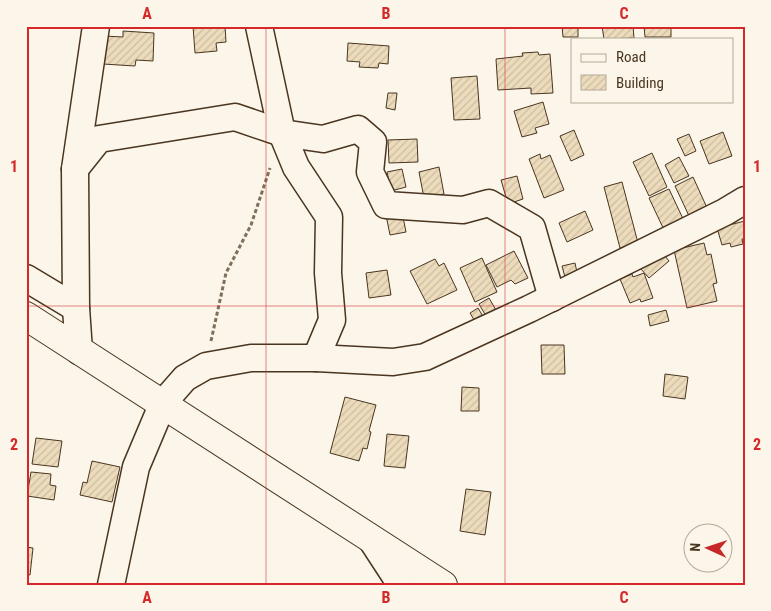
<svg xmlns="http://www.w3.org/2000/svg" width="771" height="611" viewBox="0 0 771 611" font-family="'Roboto Condensed',sans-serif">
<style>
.building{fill:url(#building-hatch);stroke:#4a3520}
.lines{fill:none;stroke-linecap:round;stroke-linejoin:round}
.minor-casing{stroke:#4a3520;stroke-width:29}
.major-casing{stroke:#4a3520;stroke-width:30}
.path{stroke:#7f6f5c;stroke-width:3;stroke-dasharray:4 2.5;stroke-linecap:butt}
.minor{stroke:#fbf6e9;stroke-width:26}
.major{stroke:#fbf6e9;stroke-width:28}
.grid{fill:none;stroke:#d62828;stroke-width:1;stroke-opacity:0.55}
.neatline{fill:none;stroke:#d62828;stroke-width:2}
.grid-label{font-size:16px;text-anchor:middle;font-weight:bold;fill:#d62828}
</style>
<defs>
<pattern id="building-hatch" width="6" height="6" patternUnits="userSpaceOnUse" patternTransform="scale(1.25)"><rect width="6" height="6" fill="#ecdcbc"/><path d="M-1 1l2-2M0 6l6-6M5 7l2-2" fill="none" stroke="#ccbda1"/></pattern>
</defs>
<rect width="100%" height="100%" fill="#fbf6e9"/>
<g class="building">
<polygon points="193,26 225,26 226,42 216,43 217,51 195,53"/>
<polygon points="562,26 578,26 578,37 563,37"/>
<polygon points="602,26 633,26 634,38 604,39"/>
<polygon points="644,26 671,26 671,37 645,37"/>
<polygon points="123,31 154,33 153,61 136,60 135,66 103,64 104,36 123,37"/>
<polygon points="348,43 389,46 388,64 379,63 378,68 359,67 360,62 347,61"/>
<polygon points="538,52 539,55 550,54 553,93 531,94 531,88 498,90 496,59 523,56 522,53"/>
<polygon points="477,76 480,119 454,120 451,78"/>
<polygon points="388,93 397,93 395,110 386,108"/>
<polygon points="543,102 549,124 535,128 537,133 522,137 514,111"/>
<polygon points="574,130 584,155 571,161 560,136"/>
<polygon points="723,132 732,156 709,164 700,141"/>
<polygon points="689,134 696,151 685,156 677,139"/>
<polygon points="417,139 418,162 389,163 388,140"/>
<polygon points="652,153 667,187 649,196 633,162"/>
<polygon points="540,154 541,159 550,155 564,190 544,198 529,159"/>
<polygon points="679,157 689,176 674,183 665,165"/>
<polygon points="439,167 444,194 424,198 419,172"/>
<polygon points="402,169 406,187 391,191 387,172"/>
<polygon points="517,176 523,199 508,204 501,180"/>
<polygon points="693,177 708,210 690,218 675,186"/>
<polygon points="622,182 638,243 620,248 604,187"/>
<polygon points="669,189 685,223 665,232 649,198"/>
<polygon points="585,211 593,230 567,242 559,223"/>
<polygon points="402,212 406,232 390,235 386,215"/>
<polygon points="745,221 745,239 742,239 743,244 731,247 730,243 722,245 717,228"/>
<polygon points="704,243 707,255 711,254 717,283 713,284 717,301 687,308 674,250"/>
<polygon points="514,251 528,278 515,284 511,280 497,287 486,265"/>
<polygon points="661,251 669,261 649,278 640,268"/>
<polygon points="482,258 497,292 475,302 460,268"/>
<polygon points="435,259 439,266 444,263 457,290 427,304 410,271"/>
<polygon points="575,263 578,277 566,281 562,266"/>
<polygon points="387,270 391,295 369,298 366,273"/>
<polygon points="644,273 653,298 641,302 640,299 630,303 620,279 632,274 633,277"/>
<polygon points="489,298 496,310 486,316 479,304"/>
<polygon points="478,308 484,318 476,323 470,313"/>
<polygon points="666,310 669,321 650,326 648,315"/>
<polygon points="541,345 564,345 565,374 542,374"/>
<polygon points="665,374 688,377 685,399 663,396"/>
<polygon points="462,387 479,388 479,411 461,411"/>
<polygon points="345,397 376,405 369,431 371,432 367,449 363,448 359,461 330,453"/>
<polygon points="387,434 409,436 405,468 384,466"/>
<polygon points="36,438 62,441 58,467 32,464"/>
<polygon points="92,461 120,467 112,502 80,495 83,482 87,483"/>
<polygon points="31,472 51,474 50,485 56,486 54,500 27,496"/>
<polygon points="466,489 491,492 485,535 460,531"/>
<polygon points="26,547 33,548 30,575 26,574"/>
</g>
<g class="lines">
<g class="minor-casing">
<g id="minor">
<polyline points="259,26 282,133 296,167 329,217 328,273 332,320 316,358"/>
<polyline points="75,169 99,139 235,117 282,133 323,139 358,129 373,142 370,172 386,205 463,210 489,203 532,228 552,298"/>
<polyline points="26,278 76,308"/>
<polyline points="79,351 76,308 75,169 96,26"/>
<polyline points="371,539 401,585"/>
<polyline points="111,585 136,467 163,403 185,378 206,366 251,358 316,358 393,362 425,357 529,309 725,212 745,200"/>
</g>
</g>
<g class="major-casing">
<polyline id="major" points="26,316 443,585"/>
</g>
<polyline class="path" points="211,341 226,273 251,225 270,168"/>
<use href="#minor" class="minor"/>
<use href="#major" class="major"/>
</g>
<path class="grid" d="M266,26v559M505,26v559M26,306h719"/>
<rect width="771" height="611" fill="none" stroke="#fbf6e9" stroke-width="55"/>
<rect x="571" y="38" width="162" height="65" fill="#fbf6e9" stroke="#b4a999"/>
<rect x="581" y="54" width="25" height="8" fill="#fbf6e9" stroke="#b4a999"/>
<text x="616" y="62" font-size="15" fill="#4a3520">Road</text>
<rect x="581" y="75" width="25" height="15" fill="url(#building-hatch)" stroke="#b4a999"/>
<text x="616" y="88" font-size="15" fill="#4a3520">Building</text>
<g transform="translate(708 548) rotate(273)"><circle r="24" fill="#fbf6e9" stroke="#b4a999"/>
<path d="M0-4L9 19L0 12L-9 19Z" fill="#c62828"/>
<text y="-8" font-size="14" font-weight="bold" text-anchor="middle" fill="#4a3520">N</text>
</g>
<rect x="28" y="28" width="716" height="556" class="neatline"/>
<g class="grid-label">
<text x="147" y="19">A</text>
<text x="386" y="19">B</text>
<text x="624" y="19">C</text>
<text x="14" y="172">1</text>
<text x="757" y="172">1</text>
<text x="14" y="450">2</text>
<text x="757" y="450">2</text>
<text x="147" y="603">A</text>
<text x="386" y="603">B</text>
<text x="624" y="603">C</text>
</g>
</svg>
